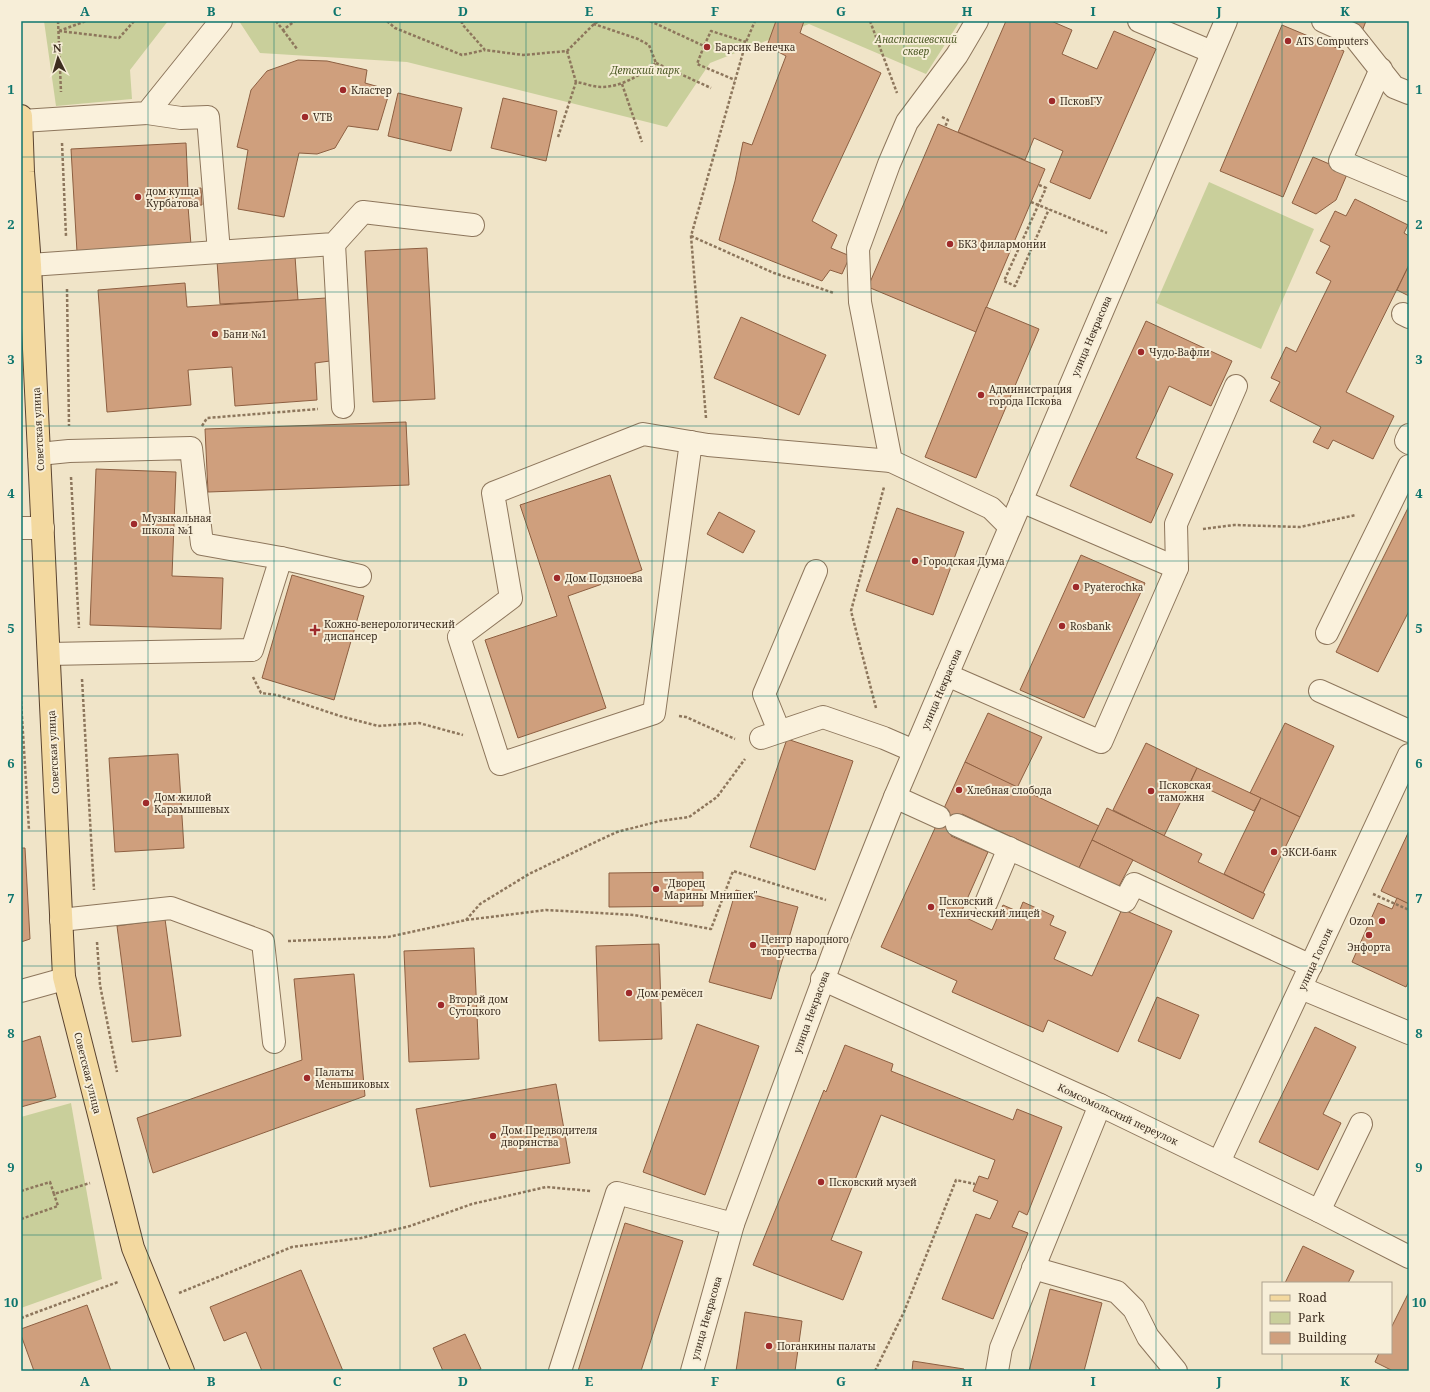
<svg xmlns="http://www.w3.org/2000/svg" width="1430" height="1392" viewBox="0 0 1430 1392" font-family="'Noto Serif',serif">
<style>
.green{fill:#c9cf9b}
.building{fill:#cf9f7d;stroke:#8d5f41}
.lines{fill:none;stroke-linecap:round;stroke-linejoin:round}
.minor-casing{stroke:#8d765c;stroke-width:24}
.major-casing{stroke:#5b4430;stroke-width:24}
.path{stroke:#8d765c;stroke-width:2.5;stroke-dasharray:3 2;stroke-linecap:butt}
.minor{stroke:#faf1dc;stroke-width:22}
.major{stroke:#f3d9a0;stroke-width:22}
.grid{fill:none;stroke:#0f766e;stroke-width:1;stroke-opacity:0.55}
.poi-dot{fill:#9e2a2b;stroke:#f7eed8;stroke-width:1.5}
.labels{text-anchor:middle;dominant-baseline:central;stroke-width:4;stroke-linejoin:round;paint-order:stroke}
.park-label{font-size:10px;font-style:italic;fill:#4d5a26;stroke:#f7eed8}
.poi-label{font-size:10px;fill:#3d2e20;stroke:#f7eed8;text-anchor:start}
.street-label{font-size:10px;fill:#3d2e20;stroke:#f7eed8}
.neatline{fill:none;stroke:#0f766e;stroke-width:1.5}
.grid-label{font-size:13px;text-anchor:middle;font-weight:bold;fill:#0f766e}
</style>
<rect width="100%" height="100%" fill="#f0e4c8"/>
<g class="green">
<polygon points="44,21 168,21 130,70 132,99 56,106"/>
<polygon points="239,21 960,21 926,74 809,24 710,63 667,127 407,62 260,53"/>
<polygon points="1209,182 1314,229 1261,349 1156,303"/>
<polygon points="71,1103 102,1279 21,1308 21,1117"/>
</g>
<g class="building">
<polygon points="776,21 804,21 800,33 881,73 812,221 837,235 831,248 850,256 842,274 830,270 822,281 719,240 735,181 743,142 752,145 786,56 767,46"/>
<polygon points="1006,21 1051,21 1072,30 1062,54 1097,69 1114,31 1156,49 1090,199 1050,182 1063,151 1034,138 1025,160 958,132"/>
<polygon points="1326,21 1366,21 1361,34"/>
<polygon points="1282,25 1344,51 1283,197 1220,171"/>
<polygon points="298,60 327,61 367,70 365,83 390,90 378,130 348,126 335,148 317,154 299,153 284,217 238,209 248,150 237,147 251,90 267,71"/>
<polygon points="398,93 462,108 451,151 388,136"/>
<polygon points="503,98 557,111 546,161 491,148"/>
<polygon points="938,124 1045,169 976,332 868,287"/>
<polygon points="186,143 188,189 201,188 202,205 188,206 191,245 77,252 71,149"/>
<polygon points="1313,157 1348,172 1336,200 1316,214 1292,203"/>
<polygon points="1355,199 1408,225 1404,233 1409,236 1409,265 1346,392 1394,416 1373,459 1333,440 1328,449 1313,442 1321,427 1270,401 1280,382 1271,378 1286,347 1296,352 1331,281 1316,273 1330,246 1320,241 1335,211 1346,216"/>
<polygon points="427,248 435,399 373,402 365,251"/>
<polygon points="295,256 298,300 220,304 217,261"/>
<polygon points="1409,265 1409,296 1397,290"/>
<polygon points="185,283 187,307 326,298 330,361 315,363 317,400 235,406 232,367 188,370 191,405 107,412 98,290"/>
<polygon points="986,307 1039,329 976,478 925,457"/>
<polygon points="741,317 826,355 799,415 714,378"/>
<polygon points="1146,321 1232,361 1211,406 1169,386 1136,458 1173,474 1151,523 1070,486"/>
<polygon points="406,422 409,485 208,492 205,429"/>
<polygon points="96,469 176,472 172,576 223,578 221,629 90,625"/>
<polygon points="610,475 642,570 568,596 606,708 518,738 485,640 557,616 520,505"/>
<polygon points="1409,506 1409,611 1378,672 1336,652"/>
<polygon points="897,508 964,532 933,615 866,591"/>
<polygon points="719,512 755,531 743,553 707,534"/>
<polygon points="1081,555 1145,583 1084,718 1020,690"/>
<polygon points="292,575 364,596 334,700 262,678"/>
<polygon points="988,713 1042,737 1017,788 965,762"/>
<polygon points="1285,723 1334,746 1300,817 1250,793"/>
<polygon points="787,739 853,761 815,870 750,847"/>
<polygon points="1146,743 1197,768 1164,836 1113,810"/>
<polygon points="178,754 184,848 115,852 109,758"/>
<polygon points="965,762 1099,826 1079,868 962,814 951,836 988,852 960,915 992,930 1003,905 1019,912 1023,902 1054,916 1050,925 1066,932 1054,959 1092,976 1122,909 1172,931 1118,1052 1048,1020 1043,1032 952,992 957,981 881,947"/>
<polygon points="1197,768 1261,798 1254,811 1191,781"/>
<polygon points="1261,798 1300,817 1263,893 1224,874"/>
<polygon points="1107,808 1202,854 1198,862 1265,894 1253,919 1092,840"/>
<polygon points="1409,831 1409,904 1381,891"/>
<polygon points="1092,840 1133,860 1118,888 1079,868"/>
<polygon points="21,848 25,848 30,939 21,942"/>
<polygon points="703,872 703,906 609,907 609,873"/>
<polygon points="736,890 798,907 771,999 709,982"/>
<polygon points="1397,898 1409,904 1409,981 1406,987 1352,962 1378,903 1392,909"/>
<polygon points="165,919 181,1036 132,1042 117,926"/>
<polygon points="659,944 662,1039 599,1041 596,946"/>
<polygon points="474,948 479,1059 409,1062 404,951"/>
<polygon points="354,974 365,1096 153,1173 137,1118 302,1060 294,979"/>
<polygon points="1157,997 1199,1015 1180,1059 1138,1041"/>
<polygon points="697,1024 759,1046 705,1195 643,1172"/>
<polygon points="1315,1027 1356,1047 1323,1114 1341,1123 1318,1170 1259,1142"/>
<polygon points="40,1036 56,1097 21,1107 21,1042"/>
<polygon points="845,1045 893,1064 891,1071 1013,1120 1017,1109 1062,1127 1027,1215 1019,1211 1012,1227 1028,1233 993,1319 942,1299 976,1214 990,1219 998,1201 973,1191 979,1176 988,1179 995,1160 881,1115 831,1240 862,1252 843,1300 753,1265 824,1090 826,1092"/>
<polygon points="556,1084 570,1163 430,1187 416,1109"/>
<polygon points="625,1223 683,1241 641,1371 578,1371"/>
<polygon points="1303,1246 1354,1271 1348,1283 1285,1283"/>
<polygon points="301,1270 343,1371 262,1371 246,1332 224,1341 210,1307"/>
<polygon points="1050,1289 1102,1303 1084,1371 1029,1371"/>
<polygon points="1409,1292 1409,1371 1393,1371 1375,1362 1379,1353 1391,1353 1391,1328"/>
<polygon points="87,1305 111,1371 34,1371 21,1335 21,1329"/>
<polygon points="745,1312 802,1321 795,1371 736,1371"/>
<polygon points="465,1334 481,1369 476,1371 443,1371 433,1348"/>
<polygon points="913,1361 964,1369 964,1371 912,1371"/>
</g>
<g class="lines">
<g class="minor-casing">
<g id="minor">
<polyline points="977,21 957,55 907,122 889,164 858,249 860,302 891,461 991,508 1010,527"/>
<polyline points="1139,21 1212,52"/>
<polyline points="1323,21 1352,34 1394,87 1409,93"/>
<polyline points="1381,69 1340,161 1409,190"/>
<polyline points="147,113 181,118 208,117 219,252"/>
<polyline points="22,121 147,113 221,21"/>
<polyline points="334,244 343,407"/>
<polyline points="30,265 334,244 363,212 473,225"/>
<polyline points="1403,314 1409,317"/>
<polyline points="1409,435 1406,441 1409,443"/>
<polyline points="691,442 654,713 500,764 459,637 511,598 493,493 643,434 708,445 891,461"/>
<polyline points="39,454 69,451 191,448 202,544 281,558"/>
<polyline points="1021,501 1177,568"/>
<polyline points="21,528 43,528"/>
<polyline points="1327,633 1409,466"/>
<polyline points="49,654 252,650 281,558 360,576"/>
<polyline points="947,675 1101,742 1177,568 1176,524 1236,386"/>
<polyline points="1320,691 1409,731"/>
<polyline points="779,731 764,694 816,571"/>
<polyline points="761,738 823,717 884,738 914,751"/>
<polyline points="895,797 939,817"/>
<polyline points="957,825 1125,901 1134,884 1311,966"/>
<polyline points="986,903 1009,848"/>
<polyline points="61,920 171,908 263,942 274,1042"/>
<polyline points="822,979 1100,1105 1319,1211 1409,1257"/>
<polyline points="1301,988 1409,1033"/>
<polyline points="21,991 57,981 64,977"/>
<polyline points="1219,1162 1409,755"/>
<polyline points="1319,1211 1361,1124"/>
<polyline points="1033,1268 1117,1292 1134,1309 1148,1337 1176,1371"/>
<polyline points="560,1371 617,1193 733,1224"/>
<polyline points="692,1371 733,1224 840,935 895,797 1226,21"/>
<polyline points="997,1371 1001,1348 1100,1105"/>
</g>
</g>
<g class="major-casing">
<polyline id="major" points="21,116 23,172 30,265 64,977 133,1248 183,1371"/>
</g>
<g class="path">
<polyline points="58,21 61,92"/>
<polyline points="276,21 283,30 295,21"/>
<polyline points="387,21 395,28 462,55 485,50"/>
<polyline points="462,21 462,24 485,50 523,55 567,51 594,24 599,21"/>
<polyline points="650,21 704,46 711,31 746,42"/>
<polyline points="870,21 897,93"/>
<polyline points="283,30 297,49"/>
<polyline points="59,31 119,38 134,21"/>
<polyline points="59,31 86,21"/>
<polyline points="704,46 697,64 735,80"/>
<path d="M567,51l9,31c8,1 17,5 25,5 21,0 39,-12 55,-24l-7,-18 -11,-6 -44,-15 -3,-3"/>
<polyline points="656,63 711,88"/>
<polyline points="622,84 642,142"/>
<polyline points="942,117 948,120 945,127"/>
<polyline points="558,137 576,82"/>
<polyline points="62,143 66,236"/>
<polyline points="1039,185 1046,188 1004,281 1015,286 1049,209"/>
<polyline points="1031,202 1107,233"/>
<polyline points="691,236 774,273 834,293"/>
<polyline points="67,289 69,426"/>
<polyline points="706,418 691,236 746,42 755,21"/>
<polyline points="202,426 207,418 318,409"/>
<polyline points="71,477 79,628"/>
<polyline points="1203,529 1234,525 1300,527 1356,515"/>
<polyline points="253,677 261,693 277,695 340,716 378,726 419,723 463,735"/>
<polyline points="82,679 94,890"/>
<polyline points="21,701 29,830"/>
<polyline points="876,708 851,611 884,487"/>
<polyline points="679,716 686,717 735,739"/>
<polyline points="1373,894 1409,910"/>
<polyline points="466,920 480,904 529,874 589,845 617,832 660,821 689,817 717,797 745,759"/>
<polyline points="288,941 388,937 466,920 546,910 634,915 711,929 733,871 826,900"/>
<polyline points="97,942 100,985 117,1072"/>
<polyline points="21,1191 50,1182 54,1194 90,1183"/>
<polyline points="21,1219 58,1206 54,1194"/>
<polyline points="179,1293 292,1247 361,1238 410,1226 472,1204 546,1187 591,1191"/>
<polyline points="21,1318 118,1282"/>
<polyline points="875,1371 904,1312 956,1180 975,1184"/>
</g>
<use href="#minor" class="minor"/>
<use href="#major" class="major"/>
</g>
<path class="grid" d="M148,21v1350M274,21v1350M400,21v1350M526,21v1350M652,21v1350M778,21v1350M904,21v1350M1030,21v1350M1156,21v1350M1282,21v1262M21,157h1388M21,292h1388M21,426h1388M21,561h1388M21,696h1388M21,831h1388M21,966h1388M21,1100h1388M21,1235h1388M1282,1353v18"/>
<g class="poi-dot">
<circle cx="1288" cy="41" r="4"/>
<circle cx="707" cy="47" r="4"/>
<circle cx="343" cy="90" r="4"/>
<circle cx="1052" cy="101" r="4"/>
<circle cx="305" cy="117" r="4"/>
<circle cx="138" cy="197" r="4"/>
<circle cx="950" cy="244" r="4"/>
<circle cx="215" cy="334" r="4"/>
<circle cx="1141" cy="352" r="4"/>
<circle cx="981" cy="395" r="4"/>
<circle cx="134" cy="524" r="4"/>
<circle cx="915" cy="561" r="4"/>
<circle cx="557" cy="578" r="4"/>
<circle cx="1076" cy="587" r="4"/>
<circle cx="1062" cy="626" r="4"/>
<path d="M313 624h4v4h4v4h-4v4h-4v-4h-4v-4h4z"/>
<circle cx="959" cy="790" r="4"/>
<circle cx="1151" cy="791" r="4"/>
<circle cx="146" cy="803" r="4"/>
<circle cx="1274" cy="852" r="4"/>
<circle cx="656" cy="889" r="4"/>
<circle cx="931" cy="907" r="4"/>
<circle cx="1382" cy="921" r="4"/>
<circle cx="1369" cy="935" r="4"/>
<circle cx="753" cy="945" r="4"/>
<circle cx="629" cy="993" r="4"/>
<circle cx="441" cy="1005" r="4"/>
<circle cx="307" cy="1078" r="4"/>
<circle cx="493" cy="1136" r="4"/>
<circle cx="821" cy="1182" r="4"/>
<circle cx="769" cy="1346" r="4"/>
</g>
<g class="labels">
<g class="park-label">
<text x="916" y="39">Анастасиевский<tspan x="916" dy="12">сквер</tspan></text>
<text x="645" y="70">Детский парк</text>
</g>
<g class="poi-label">
<text x="1296" y="41">ATS Computers</text>
<text x="715" y="47">Барсик Венечка</text>
<text x="351" y="90">Кластер</text>
<text x="1060" y="101">ПсковГУ</text>
<text x="313" y="117">VTB</text>
<text x="146" y="191">дом купца<tspan x="146" dy="12">Курбатова</tspan></text>
<text x="958" y="244">БКЗ филармонии</text>
<text x="223" y="334">Бани №1</text>
<text x="1149" y="352">Чудо-Вафли</text>
<text x="989" y="389">Администрация<tspan x="989" dy="12">города Пскова</tspan></text>
<text x="142" y="518">Музыкальная<tspan x="142" dy="12">школа №1</tspan></text>
<text x="923" y="561">Городская Дума</text>
<text x="565" y="578">Дом Подзноева</text>
<text x="1084" y="587">Pyaterochka</text>
<text x="324" y="624">Кожно-венерологический<tspan x="324" dy="12">диспансер</tspan></text>
<text x="1070" y="626">Rosbank</text>
<text x="1159" y="785">Псковская<tspan x="1159" dy="12">таможня</tspan></text>
<text x="967" y="790">Хлебная слобода</text>
<text x="154" y="797">Дом жилой<tspan x="154" dy="12">Карамышевых</tspan></text>
<text x="1282" y="852">ЭКСИ-банк</text>
<text x="664" y="883">"Дворец<tspan x="664" dy="12">Марины Мнишек"</tspan></text>
<text x="939" y="901">Псковский<tspan x="939" dy="12">Технический лицей</tspan></text>
<text x="1374" y="921" text-anchor="end">Ozon</text>
<text x="761" y="939">Центр народного<tspan x="761" dy="12">творчества</tspan></text>
<text x="1369" y="947" text-anchor="middle">Энфорта</text>
<text x="637" y="993">Дом ремёсел</text>
<text x="449" y="999">Второй дом<tspan x="449" dy="12">Сутоцкого</tspan></text>
<text x="315" y="1072">Палаты<tspan x="315" dy="12">Меньшиковых</tspan></text>
<text x="501" y="1130">Дом Предводителя<tspan x="501" dy="12">дворянства</tspan></text>
<text x="829" y="1182">Псковский музей</text>
<text x="777" y="1346">Поганкины палаты</text>
</g>
<g class="street-label">
<text transform="translate(1091 336) rotate(-67)">улица Некрасова</text>
<text transform="translate(38 429) rotate(-93)">Советская улица</text>
<text transform="translate(941 689) rotate(-67)">улица Некрасова</text>
<text transform="translate(53 752) rotate(-93)">Советская улица</text>
<text transform="translate(1315 959) rotate(-65)">улица Гоголя</text>
<text transform="translate(811 1012) rotate(-70)">улица Некрасова</text>
<text transform="translate(88 1073) rotate(76)">Советская улица</text>
<text transform="translate(1118 1114) rotate(25)">Комсомольский переулок</text>
<text transform="translate(706 1318) rotate(-74)">улица Некрасова</text>
</g>
</g>
<rect width="1430" height="1392" fill="none" stroke="#f7eed8" stroke-width="44"/>
<rect x="1262" y="1282" width="130" height="72" fill="#f7eed8" stroke="#ada18e"/>
<rect x="1270" y="1295" width="20" height="6" fill="#f3d9a0" stroke="#ada18e"/>
<text x="1298" y="1302" font-size="12" fill="#3d2e20">Road</text>
<rect x="1270" y="1312" width="20" height="12" fill="#c9cf9b" stroke="#ada18e"/>
<text x="1298" y="1322" font-size="12" fill="#3d2e20">Park</text>
<rect x="1270" y="1332" width="20" height="12" fill="#cf9f7d" stroke="#ada18e"/>
<text x="1298" y="1342" font-size="12" fill="#3d2e20">Building</text>
<g transform="translate(58 58) rotate(355)" stroke="#f7eed8" stroke-width="3" paint-order="stroke">
<path d="M0-3L7 15L0 10L-7 15Z" fill="#3d2e20"/>
<text y="-6" font-size="11" font-weight="bold" text-anchor="middle" fill="#3d2e20">N</text>
</g>
<rect x="22" y="22" width="1386" height="1348" class="neatline"/>
<g class="grid-label">
<text x="85" y="16">A</text>
<text x="211" y="16">B</text>
<text x="337" y="16">C</text>
<text x="463" y="16">D</text>
<text x="589" y="16">E</text>
<text x="715" y="16">F</text>
<text x="841" y="16">G</text>
<text x="967" y="16">H</text>
<text x="1093" y="16">I</text>
<text x="1219" y="16">J</text>
<text x="1345" y="16">K</text>
<text x="11" y="94">1</text>
<text x="1419" y="94">1</text>
<text x="11" y="229">2</text>
<text x="1419" y="229">2</text>
<text x="11" y="364">3</text>
<text x="1419" y="364">3</text>
<text x="11" y="498">4</text>
<text x="1419" y="498">4</text>
<text x="11" y="633">5</text>
<text x="1419" y="633">5</text>
<text x="11" y="768">6</text>
<text x="1419" y="768">6</text>
<text x="11" y="903">7</text>
<text x="1419" y="903">7</text>
<text x="11" y="1038">8</text>
<text x="1419" y="1038">8</text>
<text x="11" y="1172">9</text>
<text x="1419" y="1172">9</text>
<text x="11" y="1307">10</text>
<text x="1419" y="1307">10</text>
<text x="85" y="1386">A</text>
<text x="211" y="1386">B</text>
<text x="337" y="1386">C</text>
<text x="463" y="1386">D</text>
<text x="589" y="1386">E</text>
<text x="715" y="1386">F</text>
<text x="841" y="1386">G</text>
<text x="967" y="1386">H</text>
<text x="1093" y="1386">I</text>
<text x="1219" y="1386">J</text>
<text x="1345" y="1386">K</text>
</g>
</svg>
